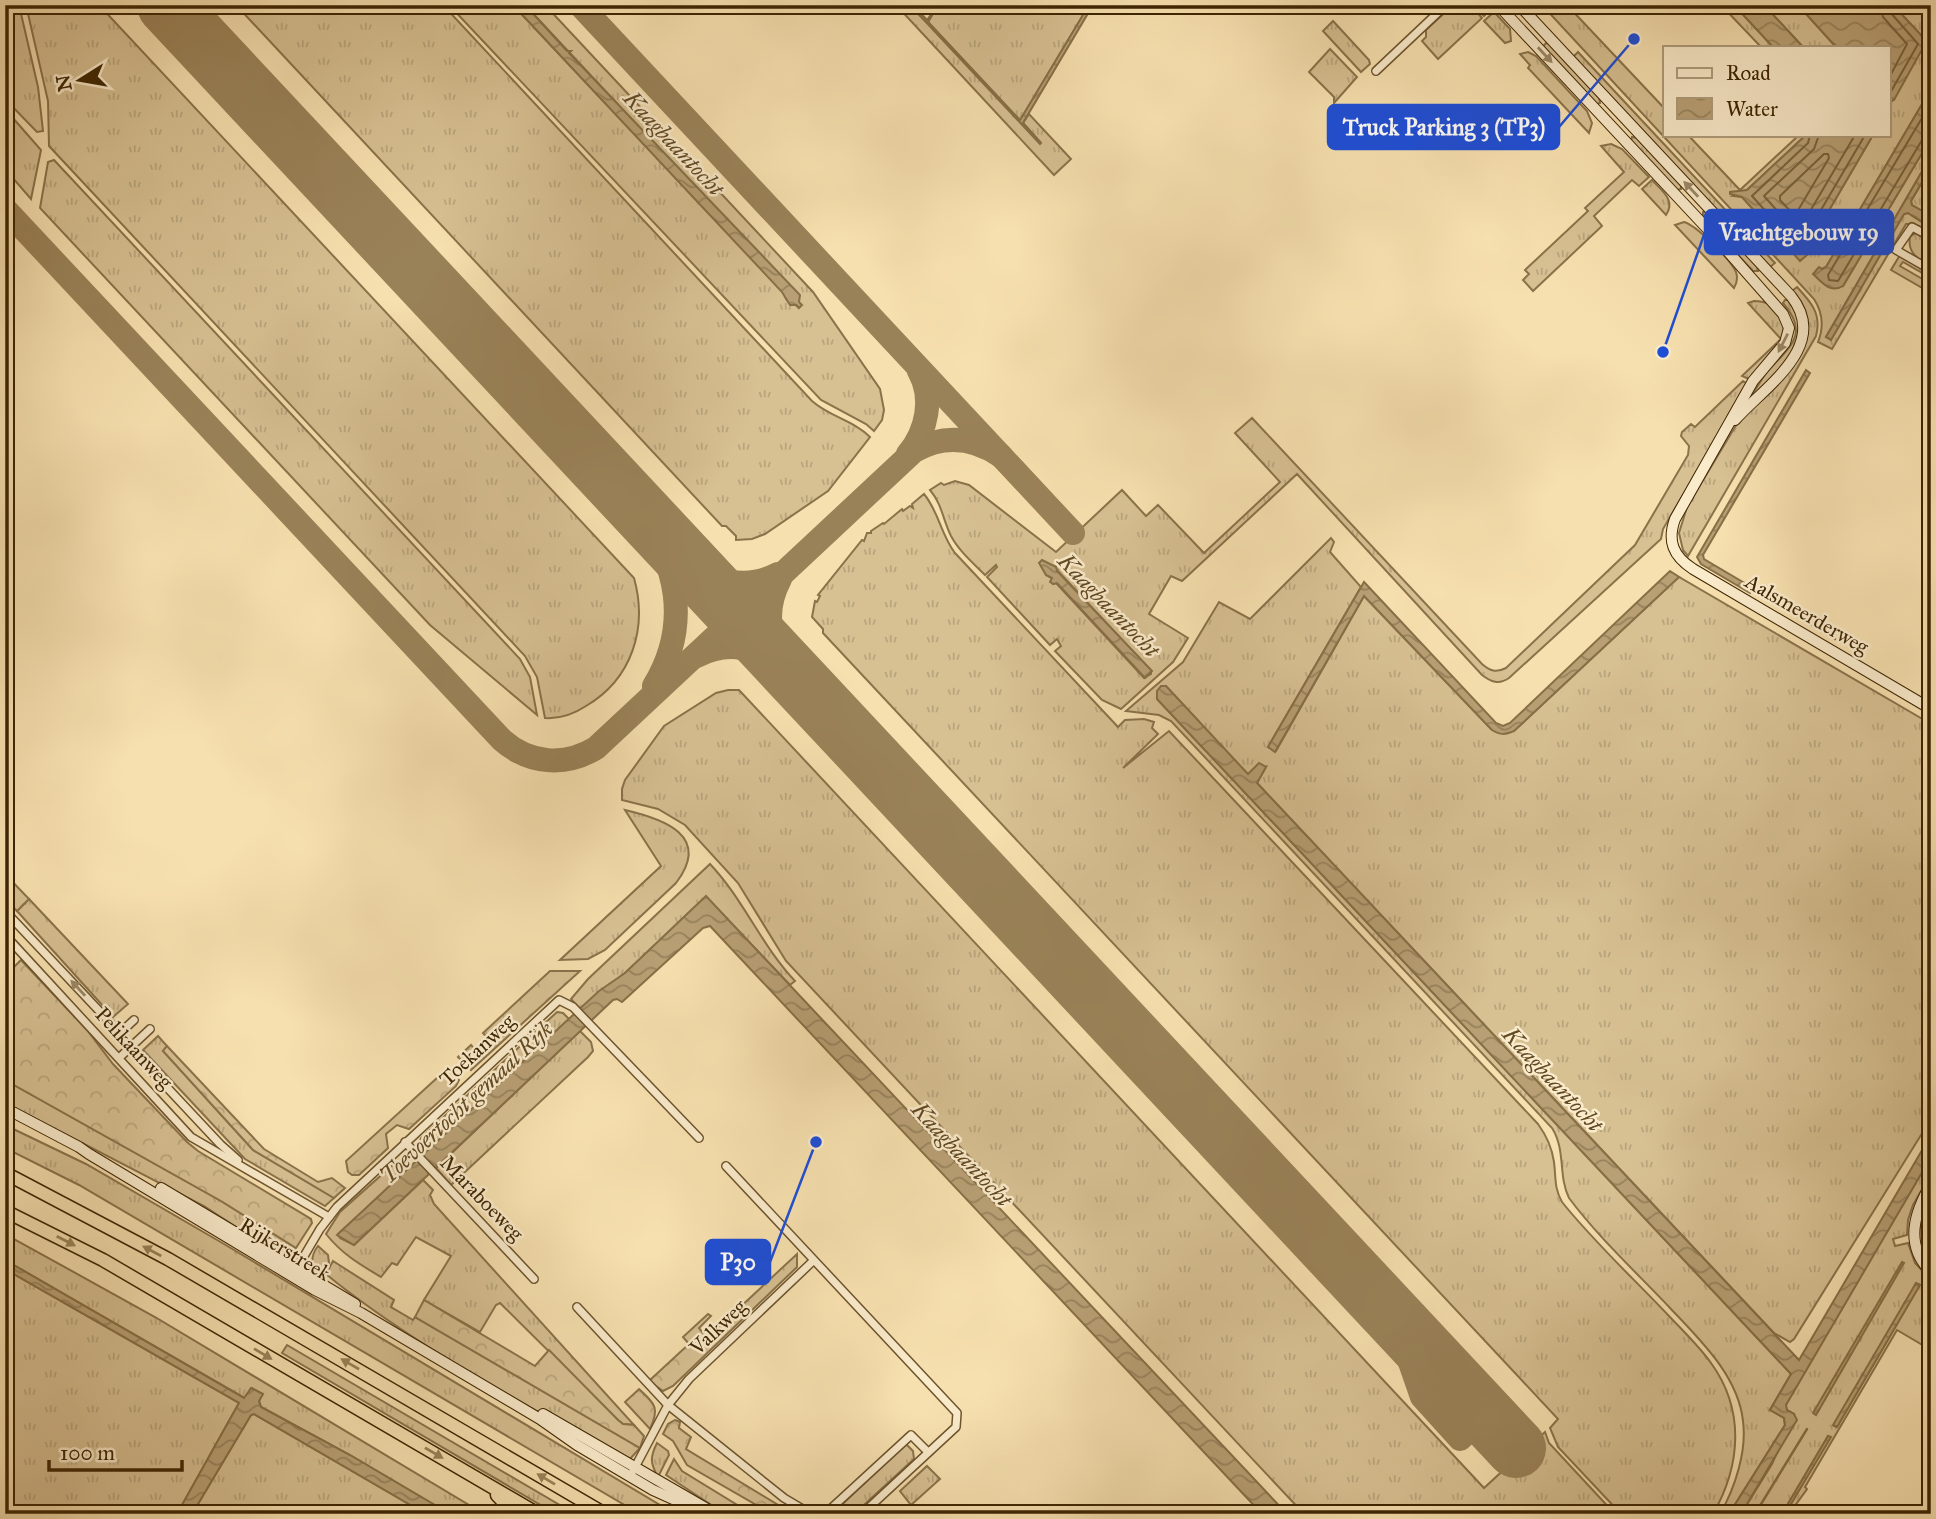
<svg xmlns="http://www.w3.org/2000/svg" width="1936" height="1519" viewBox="0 0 1936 1519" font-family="'IM FELL Great Primer',serif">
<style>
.grass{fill:url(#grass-tufts);stroke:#8a724a;stroke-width:2;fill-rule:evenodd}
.forest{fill:url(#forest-crowns);stroke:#8a724a;stroke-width:2}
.water{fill:url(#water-waves);stroke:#876f46;stroke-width:2}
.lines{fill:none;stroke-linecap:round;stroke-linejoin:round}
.shore{stroke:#7a623b;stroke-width:2}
.stream{stroke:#876f46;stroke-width:2.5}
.taxiway{stroke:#9a8258;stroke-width:24}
.runway{stroke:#9a8258;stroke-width:60}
.street-casing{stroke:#6c542d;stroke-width:10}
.secondary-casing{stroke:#3d2502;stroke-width:12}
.highway-casing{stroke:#3d2502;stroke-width:15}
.street{stroke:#faebcb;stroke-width:7}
.secondary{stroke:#faebcb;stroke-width:10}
.highway{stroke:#f7e0af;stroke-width:12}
.oneway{fill:#9c8866}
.oneway2{fill:#9a8258}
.labels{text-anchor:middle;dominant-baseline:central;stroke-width:5;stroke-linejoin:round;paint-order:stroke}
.street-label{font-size:21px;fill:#3d2502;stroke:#faebcb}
.water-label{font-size:23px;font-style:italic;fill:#624a24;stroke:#faebcb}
.leader{fill:none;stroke:#1d4ed8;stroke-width:2.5}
.callout-dot{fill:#1d4ed8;stroke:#faebcb;stroke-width:2.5}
.callout{fill:#1d4ed8;stroke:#1d4ed8;stroke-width:2.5}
.callout-label{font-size:23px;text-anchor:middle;font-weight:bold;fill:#fff}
</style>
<defs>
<pattern id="grass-tufts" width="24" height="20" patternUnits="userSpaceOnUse" patternTransform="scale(1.75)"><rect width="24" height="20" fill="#d7c092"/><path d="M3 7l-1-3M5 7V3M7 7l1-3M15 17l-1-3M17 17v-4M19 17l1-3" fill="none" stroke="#b9a57c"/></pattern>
<pattern id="forest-crowns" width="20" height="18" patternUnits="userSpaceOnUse" patternTransform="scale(1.75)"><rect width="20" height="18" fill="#d7c092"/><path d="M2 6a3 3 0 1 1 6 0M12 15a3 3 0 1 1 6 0" fill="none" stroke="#b9a57c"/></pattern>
<pattern id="water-waves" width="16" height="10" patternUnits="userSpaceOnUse" patternTransform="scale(1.75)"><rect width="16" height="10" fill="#b8a074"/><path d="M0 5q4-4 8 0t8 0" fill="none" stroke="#97825d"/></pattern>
</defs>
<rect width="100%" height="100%" fill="#f7e0af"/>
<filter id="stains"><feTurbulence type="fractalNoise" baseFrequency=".00286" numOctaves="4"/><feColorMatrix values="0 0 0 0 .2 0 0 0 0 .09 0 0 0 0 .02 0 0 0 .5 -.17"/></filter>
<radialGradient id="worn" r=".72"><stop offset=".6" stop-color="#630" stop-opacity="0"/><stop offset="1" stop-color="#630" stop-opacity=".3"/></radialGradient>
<g class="grass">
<polygon points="5,5 19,5 38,87 43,131 37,132 5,99"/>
<path d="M26,5h73l535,573c14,50 -2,101 -48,128 -12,8 -26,13 -41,12l-8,-41 -12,-21 -476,-510 -1,-45z"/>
<path d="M236,5h207l369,396c18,16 41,19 58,36l-42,54 -63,43 -13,5 -16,1v-4l-10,-10h-4z"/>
<path d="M449,5h64l270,287c6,16 8,8 15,15v-12l-147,-155 1,-3 -2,2 -81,-87 1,-1h-2l-43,-46h20l268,287 67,97 4,21 -2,10 -8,11 -8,-7 -45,-24z"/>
<polygon points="896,5 910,5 1041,143 1023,123 1029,114 1071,159 1054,175"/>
<polygon points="938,5 1089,5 1020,121 928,22"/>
<polygon points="1453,5 1488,5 1491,9 1484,16 1474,6 1469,8 1473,14 1476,11 1482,18 1438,59 1422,41 1426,37 1426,30"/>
<path d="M1542,5h25l98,104v26h23l52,55 59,-55h7l-59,55 -14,6 9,1 58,63 8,-6 -1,-6 66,-113h16v-33l3,-1 33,-57 -4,-9 -28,-30h38v84l-105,178 -4,2 21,17 88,-148v18l-105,181 5,2 73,-125 4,-1 23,15v6l-17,-10h-8l-74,125 -14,-7c6,-15 5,-29 -4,-43z"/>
<polygon points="1721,5 1734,5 1773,47 1761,47"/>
<polygon points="1764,5 1798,5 1836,47 1803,47"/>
<polygon points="1494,12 1510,29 1511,41 1505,43 1484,21"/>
<polygon points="1333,21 1369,60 1370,64 1361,72 1323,31"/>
<polygon points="1546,43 1550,44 1599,97 1600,103 1596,104 1543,47"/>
<polygon points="1330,49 1357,77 1334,103 1334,97 1309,72"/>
<polygon points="1528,52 1536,56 1587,111 1592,123 1589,133 1528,68 1530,65 1520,54"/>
<polygon points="1578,52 1775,263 1770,267 1573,57"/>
<polygon points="5,109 41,150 31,199 5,169"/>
<polygon points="1632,137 1637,138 1681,185 1681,189 1676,190 1631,141"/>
<polygon points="1611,144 1622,149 1649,177 1639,186 1632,180 1594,216 1602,226 1533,291 1523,280 1529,274 1525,270 1588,211 1585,208 1624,172 1601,146"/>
<polygon points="54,160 520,659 530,677 537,715 430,625 40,208 48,162"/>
<polygon points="1931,167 1931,216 1912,205 1911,201"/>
<path d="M1652,180c10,11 24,20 14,35l-24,-26z"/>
<polygon points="1703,212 1706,212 1757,266 1758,271 1753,271 1703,218"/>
<path d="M1684,222c12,3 47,38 52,50 2,6 1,11 -2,16l-59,-63z"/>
<path d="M1915,233h5l11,7v27c-12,-8 -24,-13 -21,-30z"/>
<polygon points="1900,255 1931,273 1931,278 1903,262 1900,266 1931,284 1931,293 1891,270"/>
<path d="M1797,287c14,15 25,27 19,49l-128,220 -5,-6 -4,-17 8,-26 51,-85 37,-37 32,-53 -3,-24 -12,-17z"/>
<path d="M1785,300h3c4,6 9,13 11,19 9,32 -35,69 -56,89v-5c12,-8 15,-20 24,-31 21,-24 44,-37 16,-69z"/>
<path d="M1754,301c11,0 18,3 24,12 19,23 -13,49 -27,67l-9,-4 39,-37 -33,-36z"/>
<path d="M1743,381l5,3 -85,145 -2,10 -152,139c-10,7 -18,4 -27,-3l-185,-201 -115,107 -11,-5 -22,38 39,24 -15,24 -52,47 -19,-9 -47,-49 6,-5 -4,-7 -7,6 -63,-68 10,-10 -1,-2 -11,10c-12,-12 -26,-24 -34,-39 -8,-16 -9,-32 -21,-46l11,-7 3,2 11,-4 14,4 87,67 66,-62 24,26 12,-11 46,48 76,-71 -45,-49 17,-15 230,246c8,7 14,9 24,4l129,-123 53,-90 1,-9 -8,-10 1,-4 9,-8 4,3zM1045,563l11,4 1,3 94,101v3l-7,4 -88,-95 -3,1 -1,-6 -6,-3 -4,-9z"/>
<path d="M924,494c15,18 17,41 31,59l163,174 7,-7 19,-1 10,3 -2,6 6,6 -35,34 46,-37 369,393c8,11 14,23 16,38 2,15 0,26 8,40 32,40 71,76 106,113 15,16 31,31 43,48 34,47 30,102 2,151h-92l-63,-67 -8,-19 8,-9 -735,-786v-4l-11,-12 3,-16 2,1 3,-6 -2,-1 44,-55 2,1 3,-8h4v-2l12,-8 1,1 18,-15 1,2 7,-5 3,2 -1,-4z"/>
<path d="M1331,538l3,4 -4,10 31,35 -93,160 8,4 88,-155 128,134 22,1 165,-154 252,147v395l-137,220 -4,3 -16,-9 -517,-550 9,-16 -18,8 -82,-89 -9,13 634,675 -21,36 14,8 1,7 -56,89h-9c15,-26 27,-63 23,-93 -5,-45 -42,-80 -72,-112 -33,-35 -73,-72 -102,-111 -11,-22 -3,-48 -17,-70l-381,-407 -12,-6 -33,-4 57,-49 36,-60 31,17z"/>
<polygon points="728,690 739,690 1484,1488 1545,1432 1549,1443 1615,1514 1304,1514 786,961 738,883 685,825 658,809 622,800 622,789 625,780 664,726 716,693"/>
<path d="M625,810c39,9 87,26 51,73l-71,67 -17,9 -28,1 101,-94z"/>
<path d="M710,864c34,36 51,81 85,117l-5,4 -84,-88 -81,76 -45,36 -9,-10 17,-20z"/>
<polygon points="29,899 128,1004 113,1017 17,911"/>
<polygon points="557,1012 563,1013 569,1019 423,1155 419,1145 421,1138"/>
<polygon points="580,1031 591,1042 593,1051 588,1057 451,1185 436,1168"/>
<polygon points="158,1036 167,1046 163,1051 253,1150 334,1198 325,1206 245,1159 143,1050"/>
<polygon points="5,1080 221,1201 296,1248 288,1261 204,1206 5,1103"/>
<polygon points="5,1125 86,1164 224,1244 675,1514 640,1514 79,1185 5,1148"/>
<path d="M1931,1157v17l-18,31 -5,15 -1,15 -14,4 2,7 13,-3 7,20 16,17v70l-34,-20 -92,157 2,2 -18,25h-4l45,-77 -2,-1 -46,78h-41l31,-50 22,-50 -7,-4 -2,-5zM1916,1284l3,2 -82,141 -3,-1z"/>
<path d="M405,1162l6,5 -73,67 2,4 14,7 69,-65 10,10 -3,5 4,9 200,221 -11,-1 -5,-4 -118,-117 -4,2 -16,27 -56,-32 27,-44 -35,-19 -19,28 -5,-2 -11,14c-22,-13 -39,-23 -55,-43l14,-22 55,-49z"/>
<path d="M1931,1194v68c-15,-24 -11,-43 0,-68z"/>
<polygon points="5,1234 155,1317 484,1514 450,1514 350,1455 261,1407 259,1401 262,1394 252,1388 245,1398 5,1260"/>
<path d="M318,1246l10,9 1,8 -9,16c-10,-9 -10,-23 -2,-33z"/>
<path d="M333,1261l61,39 -3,7 22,13 2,-3 225,131 -10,11 -13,-2c-95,-55 -193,-106 -280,-174l-11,-9z"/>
<polygon points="5,1269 239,1403 177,1514 5,1514"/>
<polygon points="287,1345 575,1514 556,1514 282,1353"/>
<polygon points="254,1414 426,1514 192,1514 251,1415"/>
<path d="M657,1443l11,8 1,4 -11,22c-8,-14 -8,-20 -1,-34z"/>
<polygon points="906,1444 913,1451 914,1459 854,1514 832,1514"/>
<polygon points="674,1459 682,1471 752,1514 725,1514 666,1475"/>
<polygon points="927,1466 940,1479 911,1505 900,1491"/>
</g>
<g class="forest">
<polygon points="5,874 29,899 17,911 5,899"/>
<polygon points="21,960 87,1030 113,1064 187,1142 198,1151 311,1219 312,1223 296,1248 221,1201 5,1080 5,976"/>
<polygon points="550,971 580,971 471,1070 458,1057 471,1045 478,1053 491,1042 483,1033"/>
<polygon points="167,1046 264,1149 318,1182 332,1178 345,1188 334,1198 253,1150 163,1051"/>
<polygon points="449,1067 459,1080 456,1086 409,1129 397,1125 386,1134 388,1148 359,1175 352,1175 348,1172 346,1161"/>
<polygon points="797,1254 797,1267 673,1386 663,1391 649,1381 689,1344 683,1337 708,1314 711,1316 699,1328 707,1338"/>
<polygon points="424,1300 535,1366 549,1350 618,1420 623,1424 634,1425 644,1436 640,1448 415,1317"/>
<path d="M639,1389c16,15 21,19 11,40l-25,-27z"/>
<polygon points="675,1420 680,1422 679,1428 691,1437 686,1449 793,1514 772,1514 687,1465 673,1441 663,1434 668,1424"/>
</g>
<g class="water">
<polygon points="513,5 525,5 567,51 571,51 569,53 650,138 652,137 652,140 800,295 799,302 802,305 799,308 796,305 790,305 782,292"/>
<polygon points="910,5 913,5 927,20 938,5 928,22 1020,120 1089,5 1093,5 1023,123 1041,143 1040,144"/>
<polygon points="1734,5 1764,5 1803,47 1773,47"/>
<polygon points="1798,5 1893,5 1921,35 1925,44 1894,100 1889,102 1889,47 1836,47"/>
<path d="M1931,89v49l-88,148c-13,8 -21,-4 -30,-12l6,-7 3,2 4,-2z"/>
<polygon points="1806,135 1873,135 1807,248 1808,254 1800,261 1742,197 1730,194 1730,192 1747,190"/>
<polygon points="1931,156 1931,167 1911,201 1912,205 1931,216 1931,228 1908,213 1904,214 1831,340 1826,337"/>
<polygon points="1806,370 1810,373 1703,555 1704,559 1753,588 1750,593 1701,564 1697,557"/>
<polygon points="1042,560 1056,567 1057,571 1152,671 1145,678 1057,583 1053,584 1050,582 1052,578 1046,575 1039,563"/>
<path d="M1670,571l9,6 -165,154c-9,4 -14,4 -22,-1l-128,-134 -89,156 -7,-5 96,-165 132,141 7,3 7,-3z"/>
<polygon points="1161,686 1166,686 1248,774 1259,763 1266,767 1257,783 1799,1360 1931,1135 1931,1157 1786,1405 1787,1410 1794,1414 1797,1420 1741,1514 1729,1514 1785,1425 1784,1418 1770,1410 1791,1374 1157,699 1157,691"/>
<polygon points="706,896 1287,1514 1262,1514 710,926 703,928 622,1002 617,999 613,1000 354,1245 337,1235 533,1052 599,991 625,973"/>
<polygon points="5,1260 244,1398 251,1388 263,1394 259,1401 261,1407 350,1455 450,1514 426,1514 254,1414 251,1415 192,1514 177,1514 239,1403 5,1269"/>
<polygon points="1902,1262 1904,1263 1816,1415 1813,1413"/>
<polygon points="1916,1283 1920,1285 1837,1427 1833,1425"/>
<polygon points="1828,1436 1831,1437 1785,1514 1782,1514"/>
</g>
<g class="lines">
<g class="shore">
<polyline points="1880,5 1883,17 1907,44 1889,78"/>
<polyline points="1888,5 1890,12 1918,44 1889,95"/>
<polyline points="1931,103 1828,275 1829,280 1838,281 1922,140 1931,136"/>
<polyline points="1810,135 1808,143 1752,196 1797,246 1801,244 1865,135"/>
<polyline points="1819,135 1814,149 1764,196 1795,231 1799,230 1855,135"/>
<polygon points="1824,154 1828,154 1829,158 1797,212 1793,214 1780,200 1780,196"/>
</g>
<g class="stream">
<polyline points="1783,607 1835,639"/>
<polyline points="1755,1514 1807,1429"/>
</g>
<g class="taxiway">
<polyline points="580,5 1073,533"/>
<path d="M5,209l497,531c27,24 63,27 94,8l318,-297c30,-17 59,-14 87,5"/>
<path d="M908,454c19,-23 26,-56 11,-83"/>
<path d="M637,508c41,55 54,117 17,178"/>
<path d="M680,554c29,25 61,39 98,20"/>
<path d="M780,579c-16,30 -11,56 3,86"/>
<path d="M697,656c30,-16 58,-9 86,9"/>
<polyline points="1386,1309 1398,1328 1422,1397 1460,1439 1485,1415"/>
</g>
<polyline class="runway" points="167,5 1516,1448"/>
<g class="street-casing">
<g id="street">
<polyline points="1376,71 1446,5"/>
<polyline points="1931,237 1912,227 1896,250 1931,270"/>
<polyline points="5,911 120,1033 130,1048 220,1144 238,1160"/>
<polyline points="5,935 191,1137 329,1217"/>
<polyline points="120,1033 134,1020"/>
<polyline points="120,1057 150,1029"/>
<polyline points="405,1142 534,1279"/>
<polyline points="726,1166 957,1413 956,1427 862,1514"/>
<polyline points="297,1268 320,1229 337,1207 559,1000 573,1007 699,1138"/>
<polyline points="577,1307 668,1405 784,1498 811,1514"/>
<polyline points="633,1471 668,1405 689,1379 813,1261"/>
<polyline points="825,1514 911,1435 928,1452"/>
</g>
</g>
<g class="secondary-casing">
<g id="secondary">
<path d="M1498,5l218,233 67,76 6,14 -4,15 -32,38 -78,138c-8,22 -2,37 18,50l238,140"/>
<path d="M1519,5l272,291c40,50 -27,91 -56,124"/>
<polyline points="5,1108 79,1147 89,1154 315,1290 361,1313 540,1419 577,1445 653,1490 706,1514"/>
<path d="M1931,1184c-17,29 -27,61 0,88"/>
<polyline points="161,1188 355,1304"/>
<polyline points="543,1414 716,1514"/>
</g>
</g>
<g class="highway-casing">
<g id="highway">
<polyline points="5,1173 168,1259 605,1514"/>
<polyline points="5,1211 103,1260 538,1514"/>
<polyline points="497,1495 515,1514"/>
</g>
</g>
<use href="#street" class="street"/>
<use href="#secondary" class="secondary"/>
<use href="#highway" class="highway"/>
</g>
<defs><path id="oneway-solid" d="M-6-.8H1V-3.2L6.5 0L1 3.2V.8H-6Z" transform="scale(1.75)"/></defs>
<g class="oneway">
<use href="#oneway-solid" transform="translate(1545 55) rotate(47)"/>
<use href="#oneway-solid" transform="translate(1691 189) rotate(-133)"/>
<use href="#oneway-solid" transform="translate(1783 343) rotate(117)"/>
<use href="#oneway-solid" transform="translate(78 988) rotate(-133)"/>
</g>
<g class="oneway2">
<use href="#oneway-solid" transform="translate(66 1241) rotate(27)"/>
<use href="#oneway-solid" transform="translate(152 1251) rotate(-152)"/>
<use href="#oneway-solid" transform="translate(263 1354) rotate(31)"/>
<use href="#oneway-solid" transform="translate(350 1364) rotate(-150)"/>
<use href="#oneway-solid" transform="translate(434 1453) rotate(30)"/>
<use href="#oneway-solid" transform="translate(546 1479) rotate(-149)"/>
</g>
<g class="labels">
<g class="street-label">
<text transform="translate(1807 614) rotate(30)">Aalsmeerderweg</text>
<text transform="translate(134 1048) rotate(47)">Pelikaanweg</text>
<text transform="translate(477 1050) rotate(-43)">Toekanweg</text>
<text transform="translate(482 1198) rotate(46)">Maraboeweg</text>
<text transform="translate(285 1249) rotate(31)">Rijkerstreek</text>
<text transform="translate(718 1327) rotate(-44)">Valkweg</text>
</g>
<g class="water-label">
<text transform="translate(674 143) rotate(47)">Kaagbaantocht</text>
<text transform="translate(1109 605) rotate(46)">Kaagbaantocht</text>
<text transform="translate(1553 1079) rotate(47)">Kaagbaantocht</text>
<text transform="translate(466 1102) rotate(-43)">Toevoertocht gemaal Rijk</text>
<text transform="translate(962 1154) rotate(47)">Kaagbaantocht</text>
</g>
</g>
<path class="leader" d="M1634 39L1559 127M1663 352L1705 232M816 1142L770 1262"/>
<g class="callout-dot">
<circle cx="1634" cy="39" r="7"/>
<circle cx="1663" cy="352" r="7"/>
<circle cx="816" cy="1142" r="7"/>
</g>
<g class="callout">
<rect x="1328" y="105" width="231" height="44" rx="7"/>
<rect x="1705" y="210" width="188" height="44" rx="7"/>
<rect x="706" y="1240" width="64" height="44" rx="7"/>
</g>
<g class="callout-label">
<text x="1444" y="135">Truck Parking 3 (TP3)</text>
<text x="1799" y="240">Vrachtgebouw 19</text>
<text x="738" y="1270">P30</text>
</g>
<rect width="1936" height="1519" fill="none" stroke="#f7e0af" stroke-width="28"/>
<rect x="7" y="7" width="1922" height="1505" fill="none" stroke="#3d2502" stroke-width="3.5"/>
<rect x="14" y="14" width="1908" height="1491" fill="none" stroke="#3d2502" stroke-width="2"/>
<rect x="1663" y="46" width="228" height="91" fill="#faebcb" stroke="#ae9c7b" stroke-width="2"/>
<rect x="1677" y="68" width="35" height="10" fill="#faebcb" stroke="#ae9c7b" stroke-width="2"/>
<text x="1726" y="80" font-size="21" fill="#3d2502">Road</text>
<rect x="1677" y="98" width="35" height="21" fill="url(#water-waves)" stroke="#ae9c7b" stroke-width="2"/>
<text x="1726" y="116" font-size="21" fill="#3d2502">Water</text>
<g transform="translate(80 80) rotate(259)" stroke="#faebcb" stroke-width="5" paint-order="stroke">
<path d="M0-5L12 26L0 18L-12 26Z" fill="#3d2502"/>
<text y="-10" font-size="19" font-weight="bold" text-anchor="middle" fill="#3d2502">N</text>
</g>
<path d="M49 1460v10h133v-10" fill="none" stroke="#3d2502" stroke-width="3.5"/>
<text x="60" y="1460" font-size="21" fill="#3d2502" stroke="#faebcb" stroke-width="5" paint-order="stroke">100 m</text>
<rect width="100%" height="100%" filter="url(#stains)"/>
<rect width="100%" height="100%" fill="url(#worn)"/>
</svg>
